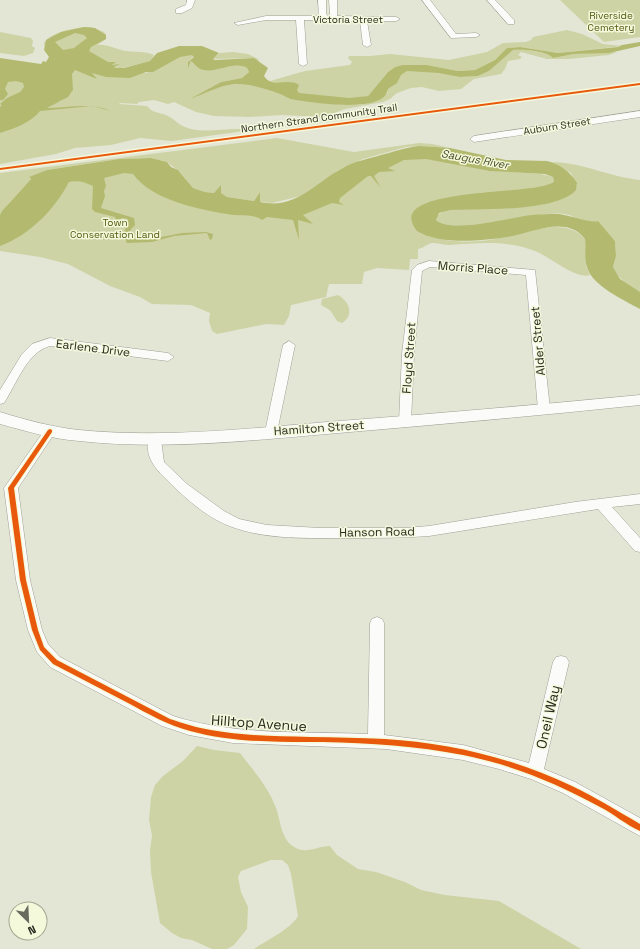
<svg xmlns="http://www.w3.org/2000/svg" width="640" height="949" viewBox="0 0 640 949" font-family="'Space Grotesk',sans-serif">
<style>
.green{fill:#cdd3a5}
.water{fill:#b3ba6f;fill-rule:evenodd}
.lines{fill:none;stroke-linecap:round;stroke-linejoin:round}
.street-casing{stroke:#9ea094;stroke-width:1}
.secondary-casing{stroke:#9ea094;stroke-width:1}
.street{fill:#fbfbf9;fill-rule:evenodd}
.secondary{fill:#fbfbf9;fill-rule:evenodd}
.cycleway-casing{stroke:#f5f9dc;stroke-width:3}
.cycleway{fill:#e8590c;fill-rule:evenodd}
.labels{text-anchor:middle;dominant-baseline:central;stroke-width:3;stroke-linejoin:round;paint-order:stroke}
.far-park-label{font-size:10px;fill:#54590f;stroke:#f5f9dc}
.far-street-label{font-size:10px;fill:#28291f;stroke:#f5f9dc}
.far-water-label{font-size:11px;font-style:italic;fill:#474b21;stroke:#f5f9dc}
.street-label{font-size:12px;fill:#28291f;stroke:#f5f9dc}
.near-street-label{font-size:14px;fill:#28291f;stroke:#f5f9dc}
</style>
<rect width="100%" height="100%" fill="#e3e6d5"/>
<g class="green">
<polygon points="560,0 640,0 640,37 604,42"/>
<path d="M91,27l13,5 2,3v4l-9,6c11,-1 18,4 28,6 10,1 20,0 29,4l-3,6 -33,8 -4,-2 4,-2c-8,1 -29,-13 -36,-19l-19,5 -17,2 -2,-10c8,-12 34,-16 47,-16z"/>
<polygon points="567,30 582,34 603,44 623,46 558,53 520,47 508,48 495,60 475,70 458,71 427,65 402,65 395,67 388,72 368,96 348,99 294,93 280,83 270,81 305,71 350,65 352,62 348,58 349,56 370,56 390,54 449,60 487,52 503,43 526,42 531,40 533,37"/>
<polygon points="0,32 31,38 33,41 32,46 35,48 33,53 24,56 0,53"/>
<path d="M513,50c11,-1 31,1 40,8l21,-4 43,-2 -8,3 -40,4h-22l-26,-7 -3,3 4,2 -2,2 -12,2 -3,8 -4,5 -27,5 -13,10 -22,2 -17,-4 -11,1 -14,5 -7,6 -7,3 -38,7 -22,8 -41,-2 -33,2 -35,-1 -18,-4 -22,-10 -6,2 -14,-4 -15,2 -2,2 -17,-1 -1,1 28,2c6,8 15,6 23,11 5,3 9,8 15,10 17,8 46,-1 66,3l-79,11 -32,-3 -29,7 -36,3 -19,6 -56,10v-39l61,-24 11,-9 -6,-17 17,-11 63,9c10,-3 15,-7 23,-13 7,-5 20,-5 28,-7l-9,9 1,4 2,-5c3,2 6,7 9,8 16,4 32,-9 47,-1l2,4 -7,6 -21,4 -28,16c25,-13 42,-17 68,-10 11,3 20,5 29,11l71,6 12,-3 15,-9v-4l4,-3 7,-15h39l22,6 18,-1 11,-5z"/>
<polygon points="233,52 248,54 258,59 259,61 251,58 213,59 220,53"/>
<polygon points="0,78 33,81 0,110"/>
<polygon points="277,138 354,152 419,143 432,144 450,148 420,146 406,147 363,159 337,171 301,196 272,203 260,202 260,192 254,201 227,197 221,193 221,186 214,193 205,192 193,188 180,172 167,162 151,158 119,159 47,170 29,178 31,179 9,203 0,216 0,173"/>
<path d="M424,158l86,14 31,2 12,3 1,4 -8,6 -106,13 -20,33c21,9 47,10 69,7 29,-3 74,-27 96,-1l1,27 4,9c-14,5 -41,-19 -55,-24 -26,-11 -58,-8 -85,-6 -6,0 -12,-2 -18,-2 -5,1 -8,5 -14,6v10h-8l-1,11 -32,-2 -13,4 -2,12h-33l-3,13 -35,8 -2,11 -5,9 -18,-1 -49,10 -5,-3 -3,-10 1,-8 -19,-8 -39,-1 -12,-7 -30,-11 -42,-22 -28,-7 -40,-6v-9l58,-58 75,-13 70,38 64,8 101,-44 38,-14z"/>
<path d="M552,162c29,0 58,15 88,18v112c-13,-6 -21,-13 -27,-25l3,-11 -1,-15 -17,-19c-8,3 -22,-5 -29,-7 -10,-3 -21,-1 -31,0 -21,2 -87,19 -102,5l1,-5 10,-5c28,-5 117,5 130,-24l-6,-13z"/>
<path d="M338,295c11,6 17,20 4,28l-5,-2 -7,-11 -9,-5 1,-6z"/>
<path d="M197,746l17,4 26,3c13,17 29,35 36,55 5,14 5,33 20,40 10,6 23,-2 34,-2l7,9 21,14 18,3 29,10 16,8 24,5 54,6 82,48h-327c13,-9 37,-20 44,-33l-7,-42 -3,-9 -6,-5h-11l-30,11 -3,6 3,15 7,15 -1,22 -13,16 -7,4h-15l-20,-9 -11,-2 -9,-5 -12,-10 -9,-51 -1,-21 2,-16 -3,-15 2,-23 4,-12 8,-9 20,-15z"/>
</g>
<g class="water">
<path d="M84,27l11,1 11,7v4l-15,8 -2,4 19,11h8l-4,3 8,-1 -6,3 2,1h8l26,-7 7,-8 22,-7h23l17,7 -6,6 2,1 39,-2 14,10 -4,8c8,13 25,1 35,9l-2,5 2,3 50,5 19,-2 20,-24 7,-5 7,-2h25l31,6 17,-1 20,-10 12,-12 13,-1 38,6 60,-6 4,-2 18,-3v4l-31,7 -35,1 -21,4c-7,-7 -29,-9 -40,-8l-24,21 -11,5 -18,1 -21,-4 -32,-2 -6,4 -4,8 -9,6c-3,26 -80,13 -98,10 -10,-6 -18,-8 -29,-11 -33,-9 -41,0 -71,11l31,-17 21,-4 7,-6 -2,-4c-15,-8 -31,7 -47,1 -3,-1 -6,-6 -9,-8l-3,7v-6l6,-5 -2,-2 -12,2 -27,15h-7l-16,6 -24,-1 -14,-4 5,6 -22,-9 -3,4 1,16 -5,7 -21,11c22,0 43,-6 64,3l-19,-5 -52,5c-8,11 -27,18 -40,22v-26l2,-2 -2,-1 7,-6 13,-6 4,-5 -1,-4 -7,-2 -8,1 -3,7 3,5 -5,6h-3v-42l41,6 2,-3 3,1 3,-5 -5,-7 2,-10 15,-8zM75,33l9,2 3,3 -13,10 -11,2 -8,-8z"/>
<path d="M420,146l30,2 56,12 41,1c12,3 23,10 30,22l-1,7c-18,22 -98,19 -126,20l-11,3 -3,7c15,14 76,-3 96,-5 8,-1 17,-1 25,-1 10,0 35,10 41,7l17,20 1,15 -3,11 7,12 20,13v17c-16,-9 -48,-23 -53,-42 -3,-8 -1,-19 -2,-28 -19,-25 -54,-5 -78,-2 -25,4 -68,8 -90,-6 -38,-47 128,-34 137,-50l-1,-4 -8,-3 -55,-3 -64,-12 -22,1 -16,8 7,3 -16,1 -5,4 7,12 -10,-12h-3l-28,22 -1,4 5,3 -12,-2 -29,12 10,9 -15,-4 1,20 -6,-20 -26,-3 -5,3c-8,-6 -20,-4 -29,-5 -31,-5 -81,-14 -100,-41l-9,-1 -20,5 2,8 -2,5 1,5 -4,12 33,10 1,7 -4,4 -3,8 8,2h15l31,-6 24,-1 7,2 -1,5 -2,1 -3,-7 -33,3 -22,6 -25,1 -4,-9 5,-11v-4l-6,-1 -6,3 -1,-4 -20,-5 -3,-3 1,-23c-9,-4 -14,-6 -24,-4 -14,27 -39,53 -69,64v-31l2,-4 29,-32 -2,-2 18,-7 72,-11 32,-1 16,4 4,5 7,3 15,18 12,4 9,1 7,-8v8l6,4 27,4 6,-9v10c37,8 55,-20 83,-34 12,-7 25,-9 38,-13 13,-3 25,-8 39,-9z"/>
</g>
<g class="lines">
<g class="street-casing">
<g id="street">
<polygon points="187,0 195,0 192,8 182,13 176,13 176,9 186,5"/>
<polygon points="318,0 326,0 326,14 328,16 330,14 329,0 337,0 337,16 396,17 400,19 396,21 367,21 371,45 367,47 363,45 360,21 304,20 307,64 303,66 299,64 296,20 266,20 238,25 234,23 266,16 319,16"/>
<polygon points="422,0 430,0 456,34 476,33 480,35 476,37 451,38"/>
<polygon points="487,0 495,0 514,20 514,24 508,24"/>
<polygon points="640,111 640,117 474,142 470,139 474,136"/>
<polygon points="429,261 535,270 550,409 548,412 544,413 538,409 526,275 430,267 422,271 414,354 411,422 409,425 401,425 399,422 402,354 412,270 417,265"/>
<path d="M50,338l118,15 6,4 -6,4 -118,-15c-23,6 -33,37 -46,57l-4,1v-14l22,-36 10,-10z"/>
<polygon points="289,341 295,345 277,432 275,435 267,435 265,432 283,345"/>
<path d="M50,427l4,1 2,3 -38,57 12,92 12,50 6,14 12,13 113,59c63,20 130,15 195,18l2,-111 2,-4 5,-2 5,2 2,4v112l79,10 66,18 24,-101 3,-5 5,-1 5,1 3,5 -25,107 31,13 65,36v18l-77,-43 -32,-14 -32,-10 -36,-9 -77,-11 -153,-6 -44,-8 -27,-9 -112,-59 -13,-15 -9,-22 -12,-50 -12,-92 42,-60z"/>
<path d="M155,436l4,1 2,3 3,22 23,22 37,27 15,8 28,6 53,3h85l24,-2 146,-24 65,-8v10l-28,3 28,31v14l-5,-1 -37,-42 -169,27c-27,2 -55,2 -82,2 -38,0 -79,2 -115,-11 -26,-9 -49,-31 -68,-50 -10,-9 -22,-26 -13,-40z"/>
</g>
</g>
<g class="secondary-casing">
<path id="secondary" d="M640,395v10c-104,11 -208,20 -313,29 -82,7 -165,16 -248,7 -27,-2 -53,-10 -79,-17v-12c26,8 52,15 79,18 83,8 166,-1 248,-8 105,-8 209,-17 313,-27z"/>
</g>
<use href="#street" class="street"/>
<use href="#secondary" class="secondary"/>
<g class="cycleway-casing">
<g id="cycleway">
<polygon points="640,83 640,85 0,170 0,168"/>
<path d="M50,429l2,1v2l-38,56 12,92 12,50 6,17 13,13 113,59c13,4 27,9 41,11 32,6 66,6 99,7 25,0 50,1 75,2 64,4 129,19 187,47 23,11 46,25 68,38v7c-14,-6 -26,-17 -40,-24 -44,-24 -87,-42 -137,-52 -46,-9 -93,-12 -140,-13 -44,0 -89,1 -133,-11 -22,-6 -42,-17 -62,-28 -25,-13 -50,-26 -75,-39l-13,-14 -8,-20 -12,-50 -12,-92 40,-58z"/>
</g>
</g>
<use href="#cycleway" class="cycleway"/>
</g>
<g class="labels">
<g class="far-park-label">
<text x="611" y="15">Riverside<tspan x="611" dy="12">Cemetery</tspan></text>
<text x="115" y="222">Town<tspan x="115" dy="12">Conservation Land</tspan></text>
</g>
<g class="far-street-label">
<text x="348" y="19">Victoria Street</text>
<text transform="translate(319 118) rotate(-8)">Northern Strand Community Trail</text>
<text transform="translate(557 126) rotate(-9)">Auburn Street</text>
</g>
<g class="far-water-label">
<text transform="translate(475 159) rotate(10)">Saugus River</text>
</g>
<g class="street-label">
<text transform="translate(473 268) rotate(4)">Morris Place</text>
<text transform="translate(538 341) rotate(-95)">Alder Street</text>
<text transform="translate(93 348) rotate(7)">Earlene Drive</text>
<text transform="translate(409 358) rotate(-86)">Floyd Street</text>
<text transform="translate(319 428) rotate(-4)">Hamilton Street</text>
<text transform="translate(377 532) rotate(-1)">Hanson Road</text>
</g>
<g class="near-street-label">
<text transform="translate(548 717) rotate(-77)">Oneil Way</text>
<text transform="translate(259 723) rotate(4)">Hilltop Avenue</text>
</g>
</g>
<g transform="translate(28 921) rotate(156)"><circle r="19" fill="#f5f9dc" stroke="#a3a690"/>
<path d="M0-3L7 15L0 10L-7 15Z" fill="#696b5f"/>
<text y="-6" font-size="11" font-weight="bold" text-anchor="middle" fill="#28291f">N</text>
</g>
</svg>
